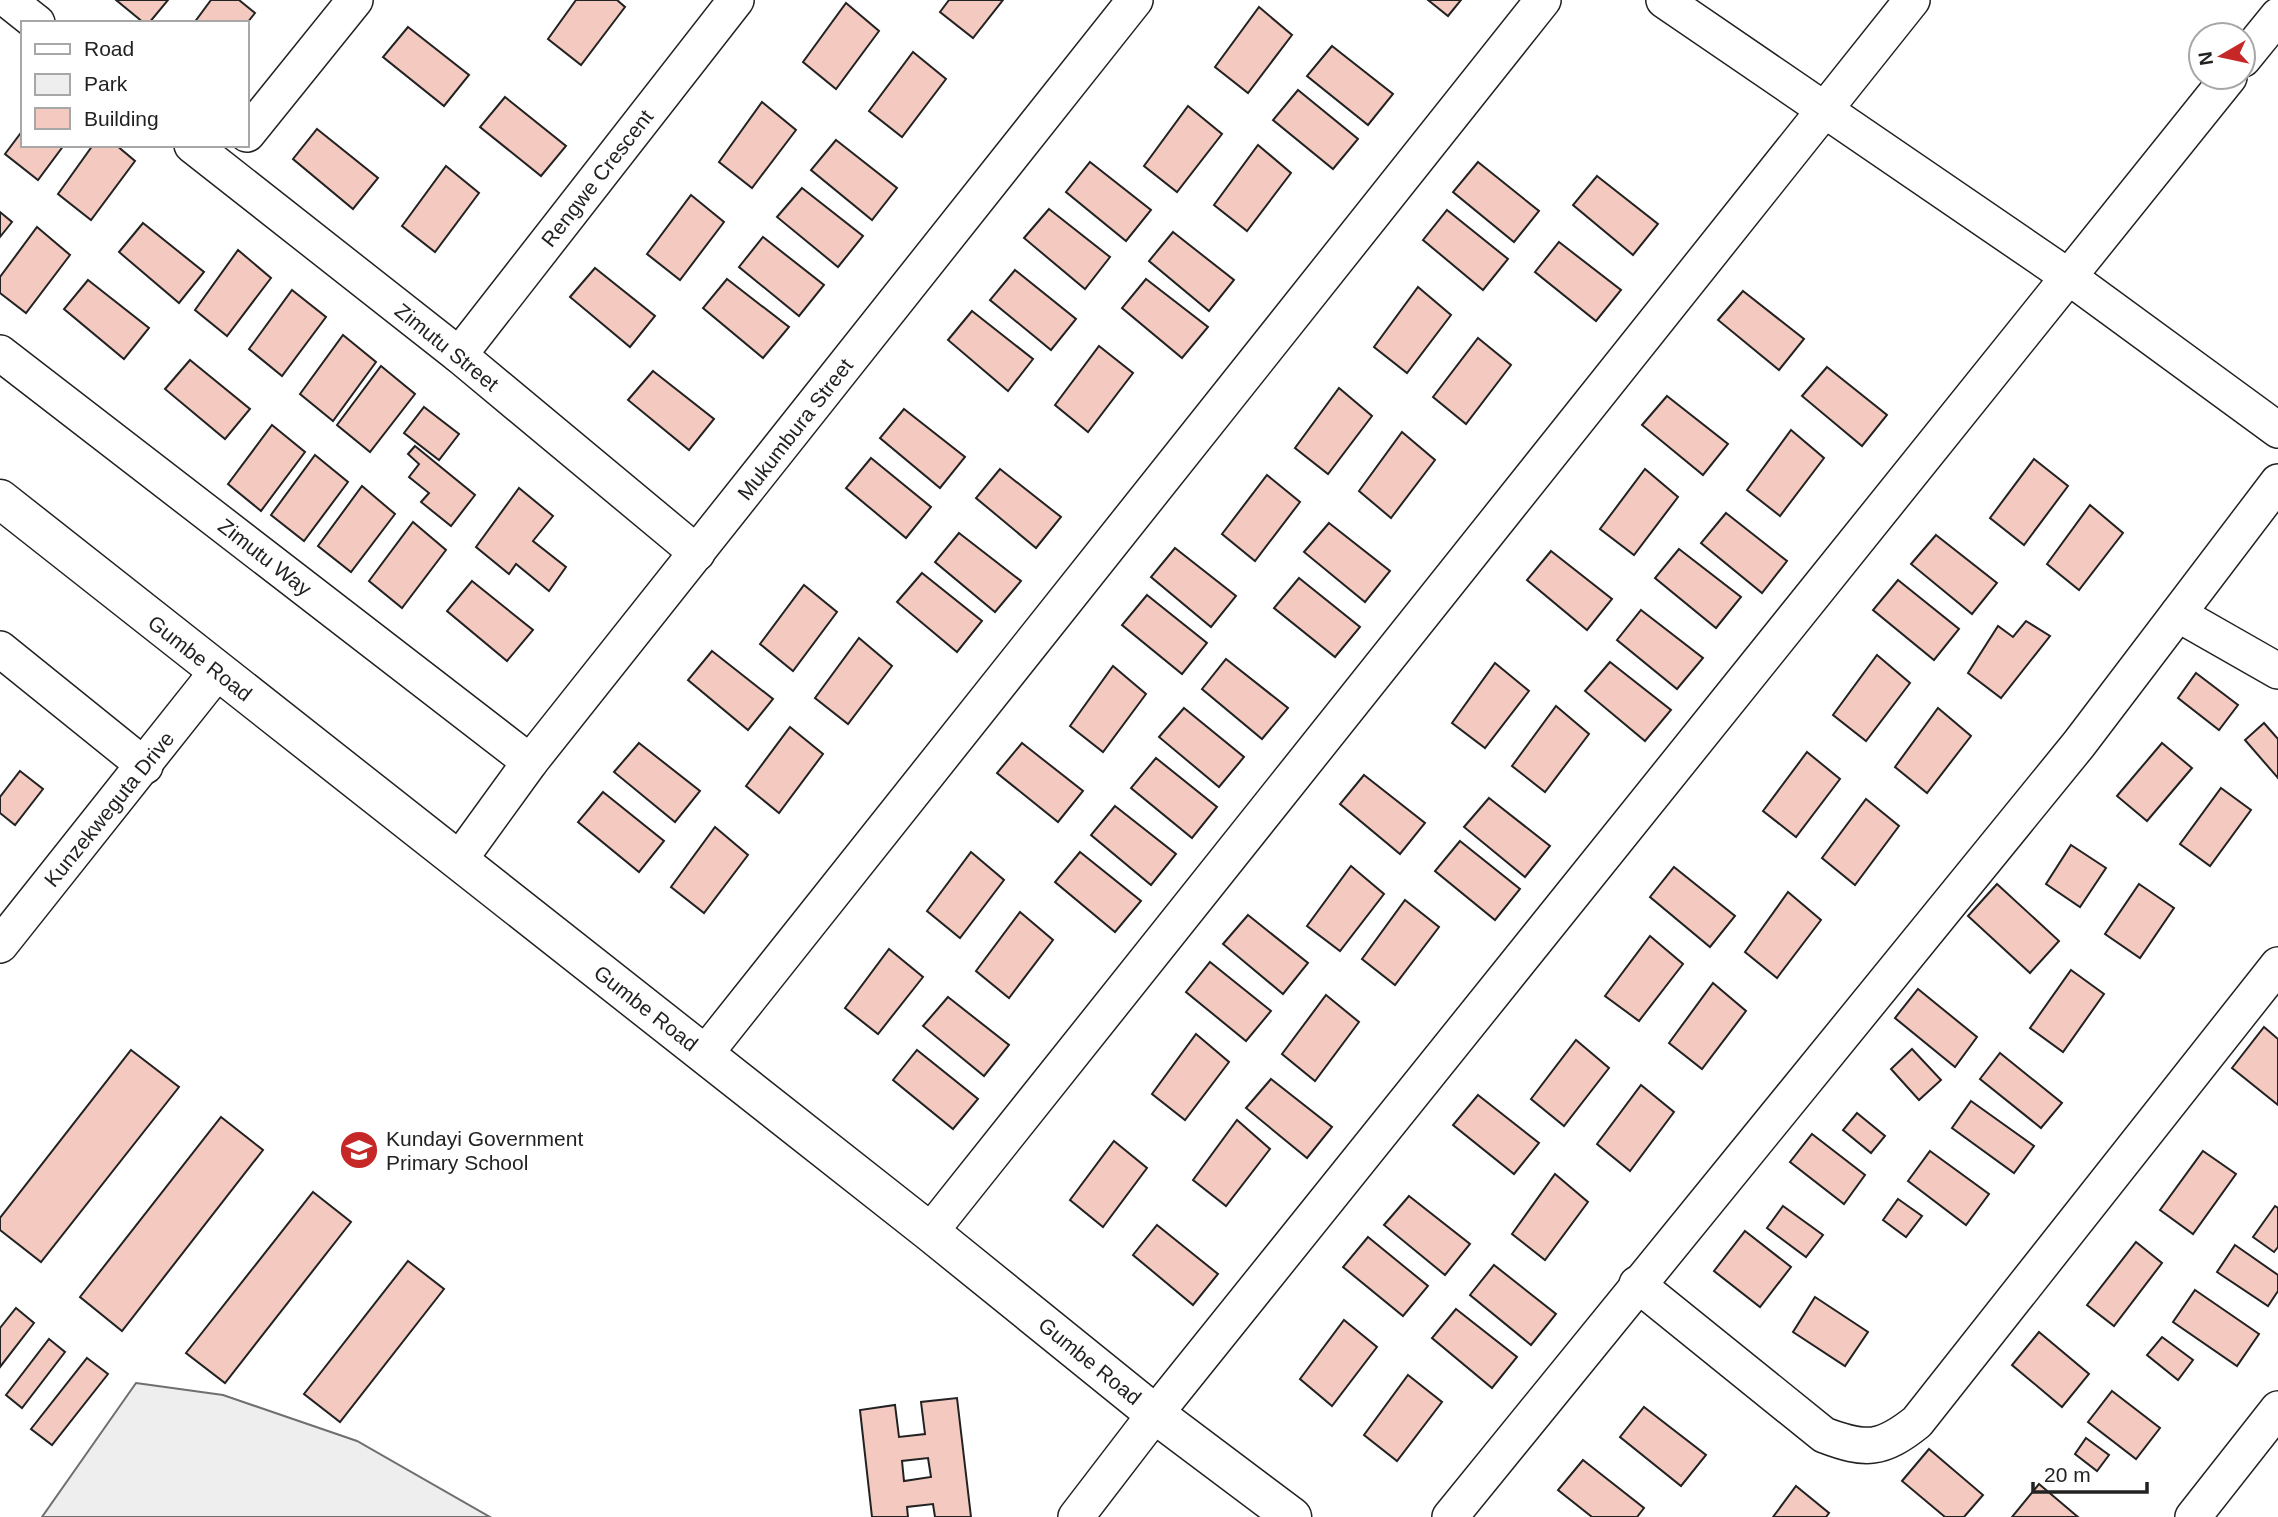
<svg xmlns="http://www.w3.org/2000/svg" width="2278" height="1517" viewBox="0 0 2278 1517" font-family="Arial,sans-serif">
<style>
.green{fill:#eee;stroke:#6f6f6f;stroke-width:2}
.building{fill:#f3c9c0;stroke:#222;stroke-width:2;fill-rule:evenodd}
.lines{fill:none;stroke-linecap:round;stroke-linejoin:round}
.street-casing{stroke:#222;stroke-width:38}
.secondary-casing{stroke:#222;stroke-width:41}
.street{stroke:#fff;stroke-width:35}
.secondary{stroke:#fff;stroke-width:38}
.labels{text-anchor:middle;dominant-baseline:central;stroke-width:5;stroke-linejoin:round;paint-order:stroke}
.street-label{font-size:21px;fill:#222;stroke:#fff}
.poi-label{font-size:21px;fill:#222;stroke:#fff;text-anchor:start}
</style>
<rect width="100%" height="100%" fill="#fff"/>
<polygon class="green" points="136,1383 223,1395 357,1441 490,1517 42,1517"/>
<g class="building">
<polygon points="116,0 168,0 149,23 144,23"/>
<polygon points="211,0 239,0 255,13 247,23 194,23"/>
<polygon points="576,0 617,0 625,7 581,65 548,39"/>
<polygon points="949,0 1003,0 973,38 940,12"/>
<polygon points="1428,0 1461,0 1448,16"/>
<polygon points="846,3 879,31 836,89 803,62"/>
<polygon points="1259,7 1292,35 1248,93 1215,67"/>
<polygon points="408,27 469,75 444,106 383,57"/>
<polygon points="1332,46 1393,94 1368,125 1307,76"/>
<polygon points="913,52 946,79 902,137 869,111"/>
<polygon points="1298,90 1358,139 1333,169 1273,120"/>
<polygon points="505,97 566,146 541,176 480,127"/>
<polygon points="762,102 796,130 752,188 719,162"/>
<polygon points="1188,106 1222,134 1177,192 1144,166"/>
<polygon points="317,129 378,178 353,209 293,159"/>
<polygon points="23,130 23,145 64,145 38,180 5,154"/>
<polygon points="836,140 897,188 872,220 811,170"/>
<polygon points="93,145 116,145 135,161 91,220 58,194"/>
<polygon points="1258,145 1291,173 1247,231 1214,205"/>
<polygon points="1090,162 1151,210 1126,241 1066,192"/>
<polygon points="1478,162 1539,211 1514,242 1453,192"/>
<polygon points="446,166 479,193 435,252 402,226"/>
<polygon points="1597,176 1658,224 1633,255 1573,205"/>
<polygon points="802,188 863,236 838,267 777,217"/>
<polygon points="691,195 724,222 680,280 647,254"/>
<polygon points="1049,209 1110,257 1085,289 1024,238"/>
<polygon points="1447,210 1508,259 1483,290 1423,240"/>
<polygon points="0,212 12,222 0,237"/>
<polygon points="143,223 204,272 179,303 119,252"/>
<polygon points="37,227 70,255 26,313 0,293 0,277"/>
<polygon points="1173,232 1234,280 1209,311 1149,261"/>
<polygon points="763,237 824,285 799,316 739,267"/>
<polygon points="1559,242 1621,290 1596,321 1535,272"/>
<polygon points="238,250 271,278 227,336 195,310"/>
<polygon points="595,268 655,316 630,347 570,297"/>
<polygon points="1015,270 1076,319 1051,350 990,300"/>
<polygon points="727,279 789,327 763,358 703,308"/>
<polygon points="1146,279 1208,327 1182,358 1122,308"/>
<polygon points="88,280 149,328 124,359 64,309"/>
<polygon points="1418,287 1451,315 1407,373 1374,347"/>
<polygon points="292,290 326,317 282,376 249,349"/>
<polygon points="1743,291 1804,339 1779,370 1718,320"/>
<polygon points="972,311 1033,359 1008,391 948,340"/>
<polygon points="343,335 376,362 333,421 300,394"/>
<polygon points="1478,338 1511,365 1466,424 1433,397"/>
<polygon points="1099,346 1133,373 1088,432 1055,405"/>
<polygon points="190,360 250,409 225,439 165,389"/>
<polygon points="381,366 415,394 370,452 337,425"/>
<polygon points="1827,367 1887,415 1862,446 1802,396"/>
<polygon points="653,371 714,419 689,450 628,400"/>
<polygon points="1339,388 1372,416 1328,474 1295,448"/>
<polygon points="1667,396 1728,444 1703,475 1642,425"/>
<polygon points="424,407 459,434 439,460 404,433"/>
<polygon points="904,409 965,457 940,488 880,438"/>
<polygon points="272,425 305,452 261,511 228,484"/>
<polygon points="1791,430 1824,458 1780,516 1747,490"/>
<polygon points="1402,432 1435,460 1391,518 1359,491"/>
<polygon points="415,446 475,495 451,526 421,502 429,493 409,477 419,464 408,454"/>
<polygon points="315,455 348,482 304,541 271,515"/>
<polygon points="871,458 931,507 906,538 846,488"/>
<polygon points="2034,459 2068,486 2024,545 1990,518"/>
<polygon points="1000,469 1061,517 1036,548 976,498"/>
<polygon points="1645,469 1678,497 1634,555 1600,529"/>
<polygon points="1267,475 1300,502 1255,561 1222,534"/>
<polygon points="362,486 395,514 351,572 318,546"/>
<polygon points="519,488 553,516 533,541 566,567 549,591 516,564 509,574 476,547"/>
<polygon points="2090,505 2123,533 2079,590 2047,564"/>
<polygon points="1726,513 1787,561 1762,593 1701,543"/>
<polygon points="413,522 446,550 402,608 369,581"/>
<polygon points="1329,523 1390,571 1365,602 1304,552"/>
<polygon points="959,533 1021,581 995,612 935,562"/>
<polygon points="1936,535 1997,583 1972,614 1911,564"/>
<polygon points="1175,548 1236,596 1211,627 1151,577"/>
<polygon points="1679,549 1741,597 1716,628 1655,578"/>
<polygon points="1551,551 1612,599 1587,630 1527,580"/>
<polygon points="922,573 982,621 957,652 897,602"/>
<polygon points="1299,578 1360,627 1335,657 1274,608"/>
<polygon points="1898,580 1959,629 1934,660 1873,610"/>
<polygon points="472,581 533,630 507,661 447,611"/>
<polygon points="804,585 837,612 793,671 760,644"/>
<polygon points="1147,595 1207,643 1182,674 1122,625"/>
<polygon points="1641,610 1703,658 1677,689 1617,640"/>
<polygon points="2026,621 2050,636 2001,698 1968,673 1998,626 2013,637"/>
<polygon points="859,638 892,666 848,724 815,698"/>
<polygon points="712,651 773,699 748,730 688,680"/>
<polygon points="1877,655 1910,683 1866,741 1833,715"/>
<polygon points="1226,659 1288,708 1262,739 1202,689"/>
<polygon points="1610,662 1671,710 1645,741 1585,691"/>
<polygon points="1495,663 1529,691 1485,748 1452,723"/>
<polygon points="1113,666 1146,694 1103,752 1070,726"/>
<polygon points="2196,673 2238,705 2219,730 2178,698"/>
<polygon points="1556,706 1589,734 1545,792 1512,766"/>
<polygon points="1184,708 1244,757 1219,787 1159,737"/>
<polygon points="1938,708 1971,736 1927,793 1895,767"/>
<polygon points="2264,723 2278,739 2278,778 2245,740"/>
<polygon points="790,727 823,754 779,813 746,786"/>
<polygon points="639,743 700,791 675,822 614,772"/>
<polygon points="1022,743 1083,791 1058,822 997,773"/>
<polygon points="2162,743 2192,768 2147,821 2117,796"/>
<polygon points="1807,752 1840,779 1796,837 1763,811"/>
<polygon points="1156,758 1217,807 1192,838 1131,788"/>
<polygon points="20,771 43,789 15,825 0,813 0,797"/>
<polygon points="1364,775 1425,823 1400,854 1340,804"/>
<polygon points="2221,788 2251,810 2210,866 2180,844"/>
<polygon points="603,792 664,841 639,872 578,822"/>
<polygon points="1489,798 1550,846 1525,877 1464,827"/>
<polygon points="1866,799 1899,826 1855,885 1822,858"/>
<polygon points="1115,806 1176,854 1151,885 1091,835"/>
<polygon points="715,827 748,855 704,913 671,887"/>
<polygon points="1460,841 1520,889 1495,920 1435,871"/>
<polygon points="2071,845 2106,868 2080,907 2046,884"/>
<polygon points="971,852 1004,880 960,938 927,911"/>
<polygon points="1080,852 1141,901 1115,932 1055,882"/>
<polygon points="1351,866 1384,894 1340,951 1307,926"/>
<polygon points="1674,867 1735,916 1710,947 1650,897"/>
<polygon points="1997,884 2059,941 2030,973 1968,916"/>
<polygon points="2139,884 2174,908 2140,958 2105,934"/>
<polygon points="1788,892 1821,920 1777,978 1745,952"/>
<polygon points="1405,900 1439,927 1395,985 1362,959"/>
<polygon points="1020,912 1053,940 1009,998 976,971"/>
<polygon points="1248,915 1308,963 1283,994 1223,944"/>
<polygon points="1650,936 1683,964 1639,1021 1605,996"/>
<polygon points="889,949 923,977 878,1034 845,1008"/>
<polygon points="1210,962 1271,1011 1246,1041 1186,992"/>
<polygon points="2071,970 2104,994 2063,1052 2030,1028"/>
<polygon points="1713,983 1746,1011 1702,1069 1669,1043"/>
<polygon points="1918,989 1977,1037 1955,1067 1895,1018"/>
<polygon points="1326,995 1359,1022 1315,1081 1282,1054"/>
<polygon points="948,997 1009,1045 984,1076 923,1026"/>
<polygon points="2264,1027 2278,1039 2278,1105 2232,1068"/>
<polygon points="1196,1034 1229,1062 1185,1120 1152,1094"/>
<polygon points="1576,1040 1609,1068 1564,1126 1531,1099"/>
<polygon points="1912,1049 1941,1080 1919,1100 1891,1069"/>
<polygon points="131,1050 179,1087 41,1262 0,1230 0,1218"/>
<polygon points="917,1050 978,1099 953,1129 893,1080"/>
<polygon points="2000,1053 2062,1103 2041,1128 1980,1079"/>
<polygon points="1271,1079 1332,1127 1307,1158 1246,1108"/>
<polygon points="1641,1085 1674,1112 1630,1171 1597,1144"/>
<polygon points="1478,1095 1539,1143 1514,1174 1453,1125"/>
<polygon points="1971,1101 2034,1146 2014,1173 1952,1128"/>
<polygon points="1857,1113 1885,1136 1871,1153 1843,1130"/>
<polygon points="221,1117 263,1150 122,1331 80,1297"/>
<polygon points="1237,1120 1270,1149 1226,1206 1193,1180"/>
<polygon points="1812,1134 1865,1175 1844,1204 1790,1162"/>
<polygon points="1114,1141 1147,1168 1103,1227 1070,1200"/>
<polygon points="1930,1151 1989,1194 1966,1225 1908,1181"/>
<polygon points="2203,1151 2236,1174 2193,1234 2160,1210"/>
<polygon points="1555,1174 1588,1202 1545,1260 1512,1234"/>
<polygon points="313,1192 351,1222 225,1383 186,1353"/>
<polygon points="1409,1196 1470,1244 1445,1275 1384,1225"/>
<polygon points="1898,1199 1922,1216 1906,1237 1883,1220"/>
<polygon points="1783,1206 1823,1235 1806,1257 1767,1228"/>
<polygon points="2275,1206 2278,1208 2278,1247 2274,1252 2253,1237"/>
<polygon points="1157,1225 1218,1274 1193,1305 1133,1255"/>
<polygon points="1745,1231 1791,1267 1760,1307 1714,1271"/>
<polygon points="1368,1237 1428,1286 1403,1316 1343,1267"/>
<polygon points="2136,1242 2162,1263 2114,1326 2087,1305"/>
<polygon points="2235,1245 2278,1275 2278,1291 2268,1306 2217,1272"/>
<polygon points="408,1261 444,1289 340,1422 304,1394"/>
<polygon points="1494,1265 1556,1314 1531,1345 1470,1295"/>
<polygon points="2195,1290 2259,1334 2237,1366 2173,1322"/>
<polygon points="1815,1297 1868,1332 1845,1366 1793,1332"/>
<polygon points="16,1308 34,1323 0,1367 0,1328"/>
<polygon points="1456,1309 1517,1357 1492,1388 1432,1338"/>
<polygon points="1344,1320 1377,1347 1332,1406 1300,1379"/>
<polygon points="2039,1332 2089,1374 2062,1407 2012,1365"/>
<polygon points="2162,1337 2193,1360 2178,1380 2147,1355"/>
<polygon points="49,1339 65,1352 22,1408 6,1395"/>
<polygon points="87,1358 108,1374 52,1445 31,1429"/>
<polygon points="1408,1375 1442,1402 1397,1461 1364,1435"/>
<polygon points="2112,1391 2160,1428 2136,1459 2088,1422"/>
<path d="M957,1398l14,119h-36l-2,-13 -26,3 1,10h-36l-12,-107 35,-5 4,32 26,-3 -4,-32zM928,1458l3,19 -27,4 -2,-20z"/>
<polygon points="1644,1407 1706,1455 1681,1486 1620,1437"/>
<polygon points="2086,1438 2109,1455 2097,1471 2075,1454"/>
<polygon points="1929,1449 1983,1495 1964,1517 1945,1517 1902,1481"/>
<polygon points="1583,1460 1644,1508 1637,1517 1592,1517 1558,1490"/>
<polygon points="2039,1484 2078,1517 2012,1517"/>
<polygon points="1796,1486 1829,1513 1826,1517 1773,1517"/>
</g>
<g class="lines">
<g class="street-casing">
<g id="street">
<polyline points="8,0 37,23"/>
<polyline points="1664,0 2069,277 2278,430"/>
<polyline points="2243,59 2278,16"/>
<polyline points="247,134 355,0"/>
<polyline points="192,145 459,355 697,553"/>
<polyline points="0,353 530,762"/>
<polyline points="459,355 736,0"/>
<polyline points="2178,614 2278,671"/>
<polyline points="0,649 145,766"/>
<polyline points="459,860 530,762 1135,0"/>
<polyline points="0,945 217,672"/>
<polyline points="704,1055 1543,0"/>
<polyline points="930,1232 1912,0"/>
<path d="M1637,1284l187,151c42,16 58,15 93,-13l361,-457"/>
<polyline points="1076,1517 1155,1414 2229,77"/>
<polyline points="1450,1517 2079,744 2278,482"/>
<polyline points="2193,1517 2278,1409"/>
</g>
</g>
<g class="secondary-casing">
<polyline id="secondary" points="0,499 930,1232 1155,1414 1292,1517"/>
</g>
<use href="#street" class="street"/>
<use href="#secondary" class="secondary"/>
</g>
<defs>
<g id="school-disc" transform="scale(2.0125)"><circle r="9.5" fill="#c62828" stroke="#fff"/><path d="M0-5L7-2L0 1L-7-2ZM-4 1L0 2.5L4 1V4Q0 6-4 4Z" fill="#fff"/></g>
</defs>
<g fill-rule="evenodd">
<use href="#school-disc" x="359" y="1150"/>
</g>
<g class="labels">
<g class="street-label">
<text transform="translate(597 178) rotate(-52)">Rengwe Crescent</text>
<text transform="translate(447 347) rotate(39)">Zimutu Street</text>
<text transform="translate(795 429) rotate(-52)">Mukumbura Street</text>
<text transform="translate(265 557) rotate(38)">Zimutu Way</text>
<text transform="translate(200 658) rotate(38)">Gumbe Road</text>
<text transform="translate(109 809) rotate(-51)">Kunzekweguta Drive</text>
<text transform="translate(646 1008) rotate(38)">Gumbe Road</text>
<text transform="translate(1090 1361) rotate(39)">Gumbe Road</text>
</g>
<g class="poi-label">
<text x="386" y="1138">Kundayi Government<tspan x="386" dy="24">Primary School</tspan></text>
</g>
</g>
<rect x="21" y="21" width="228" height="126" fill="#ffffff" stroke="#a7a7a7" stroke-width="2"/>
<rect x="35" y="44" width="35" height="10" fill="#ffffff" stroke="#a7a7a7" stroke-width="2"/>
<text x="84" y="56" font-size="21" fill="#222222">Road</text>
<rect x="35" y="74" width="35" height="21" fill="#eeeeee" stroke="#a7a7a7" stroke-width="2"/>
<text x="84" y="91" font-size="21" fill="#222222">Park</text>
<rect x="35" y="108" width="35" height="21" fill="#f3c9c0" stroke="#a7a7a7" stroke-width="2"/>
<text x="84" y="126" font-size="21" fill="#222222">Building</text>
<g transform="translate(2222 56) rotate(261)"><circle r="33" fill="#ffffff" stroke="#a7a7a7" stroke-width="2"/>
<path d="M0-5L12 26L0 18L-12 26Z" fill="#c62828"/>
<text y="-10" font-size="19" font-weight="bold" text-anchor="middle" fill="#222222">N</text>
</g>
<path d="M2033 1482v10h114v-10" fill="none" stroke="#222222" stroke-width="3.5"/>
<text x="2044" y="1482" font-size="21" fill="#222222" stroke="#ffffff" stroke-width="5" paint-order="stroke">20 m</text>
</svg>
